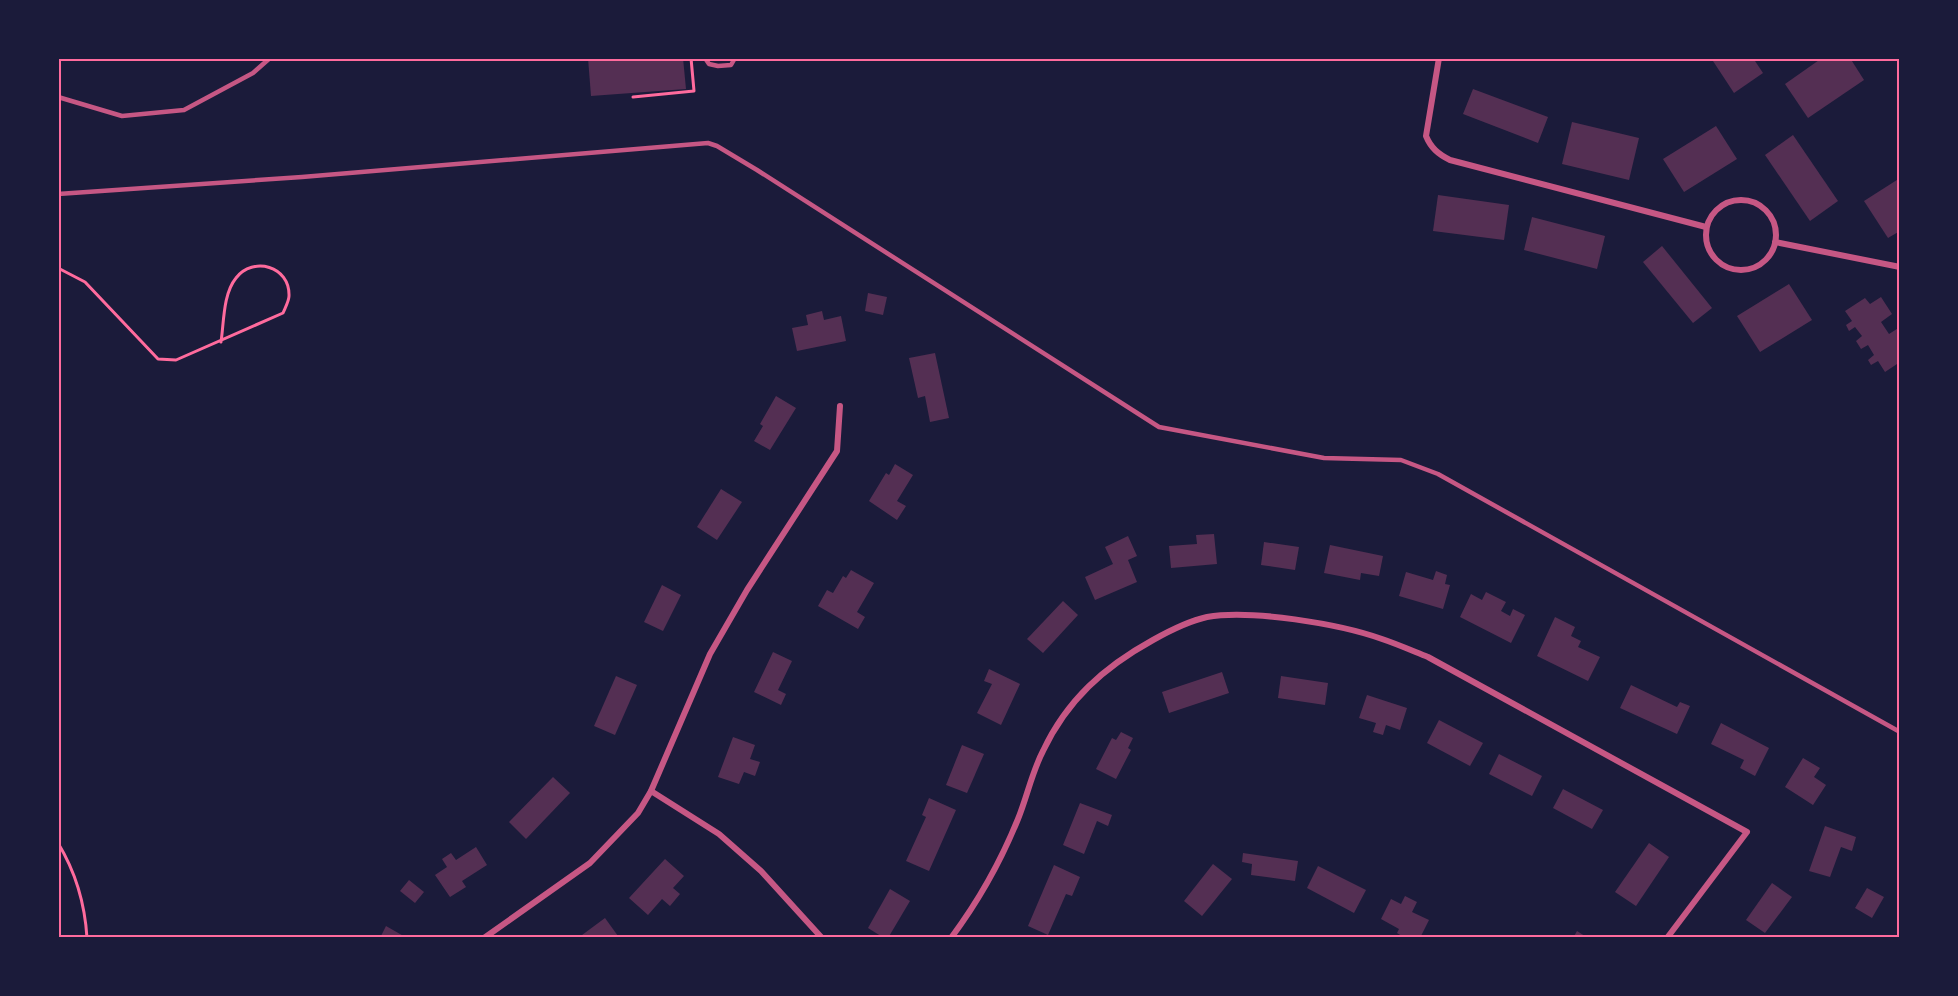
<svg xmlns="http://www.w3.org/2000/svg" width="1958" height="996" viewBox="0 0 1958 996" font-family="'Space Grotesk',sans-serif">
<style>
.building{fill:#542f53}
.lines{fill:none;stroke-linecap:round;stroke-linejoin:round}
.path{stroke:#ff6b9d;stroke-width:3}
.service{stroke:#c65784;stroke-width:4.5}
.minor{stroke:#c65784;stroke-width:6}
.neatline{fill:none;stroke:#ff6b9d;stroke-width:2}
</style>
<rect width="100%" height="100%" fill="#1b1b3a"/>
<g class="building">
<polygon points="588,58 683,58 686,89 591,96"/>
<polygon points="1711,58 1753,58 1763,73 1734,93"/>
<polygon points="1822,58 1850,58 1864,80 1808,118 1785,84"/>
<polygon points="1473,89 1548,117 1538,143 1463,114"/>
<polygon points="1572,122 1639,138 1629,180 1562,164"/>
<polygon points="1716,126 1737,159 1684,192 1663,159"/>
<polygon points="1793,135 1838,201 1810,221 1765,155"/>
<polygon points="1900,178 1900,231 1888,238 1864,201"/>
<polygon points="1438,195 1509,205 1504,240 1433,231"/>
<polygon points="1532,217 1605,236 1597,269 1524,250"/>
<polygon points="1662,246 1712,308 1693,323 1643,262"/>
<polygon points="1789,284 1812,320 1760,352 1737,316"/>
<polygon points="868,293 887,297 883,315 865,311"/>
<polygon points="1881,297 1892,314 1881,322 1889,334 1900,327 1900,362 1885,372 1878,361 1871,365 1868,360 1874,355 1868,345 1861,349 1856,341 1862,336 1855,327 1849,331 1846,325 1852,321 1845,311 1865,298 1870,304"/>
<polygon points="822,311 824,320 841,316 846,341 797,351 792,328 808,325 806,315"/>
<polygon points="935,353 949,418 930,422 925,396 918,398 909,358"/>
<polygon points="776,396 796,408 770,450 754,441 763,426 760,424"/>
<polygon points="895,464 913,475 897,501 906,506 897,520 869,501 886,473 889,475"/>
<polygon points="721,489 742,502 717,540 697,527"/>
<polygon points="1214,534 1217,564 1171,568 1169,546 1197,544 1196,535"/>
<polygon points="1128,536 1137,556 1128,560 1137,582 1095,600 1085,577 1113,564 1105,547"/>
<polygon points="1264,542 1299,547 1295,570 1261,565"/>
<polygon points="1330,545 1383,556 1379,576 1361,573 1360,580 1324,573"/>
<polygon points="851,570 874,583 857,612 865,617 858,629 818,606 827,590 833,593 843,576 846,578"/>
<polygon points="1436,571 1447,575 1445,584 1450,585 1443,609 1399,596 1406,572 1433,580"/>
<polygon points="662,585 681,595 663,631 644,622"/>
<polygon points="1486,592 1506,602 1501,611 1510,616 1513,609 1525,615 1511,643 1460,617 1471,594 1482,600"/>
<polygon points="1063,601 1078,615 1043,653 1027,639"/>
<polygon points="1555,617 1575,627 1571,636 1581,641 1578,647 1600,657 1588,681 1537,656"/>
<polygon points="773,652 792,661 778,690 786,694 781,705 754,692"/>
<polygon points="989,669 1020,684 1001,725 977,713 992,684 984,681"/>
<polygon points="1222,672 1229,693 1169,713 1162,692"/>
<polygon points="616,676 637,685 615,735 594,726"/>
<polygon points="1281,676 1328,683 1325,705 1278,698"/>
<polygon points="1631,685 1677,707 1680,702 1690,706 1677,734 1620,708"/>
<polygon points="1367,695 1407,708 1400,730 1386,725 1383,735 1373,732 1376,723 1359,718"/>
<polygon points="1439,720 1483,743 1470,766 1427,743"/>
<polygon points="1721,723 1769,748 1755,776 1740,768 1744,760 1711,744"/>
<polygon points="1121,732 1133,738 1128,748 1131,750 1116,779 1096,769 1112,738 1116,740"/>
<polygon points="733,737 755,745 750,759 760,762 755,776 744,772 739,784 718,777"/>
<polygon points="962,745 984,754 967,793 946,785"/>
<polygon points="1499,754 1542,776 1532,796 1489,774"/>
<polygon points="1803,758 1820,768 1814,777 1826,785 1813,805 1785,787"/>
<polygon points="553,777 570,793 526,839 509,822"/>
<polygon points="1563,789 1603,810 1592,829 1553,808"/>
<polygon points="929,798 956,810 929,871 906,861 926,817 922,815"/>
<polygon points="1080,803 1112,815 1108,826 1097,821 1084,854 1063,845"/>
<polygon points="1825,826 1856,837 1852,851 1841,847 1830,877 1809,871"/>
<polygon points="1649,843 1669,857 1636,906 1615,892"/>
<polygon points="476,847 487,865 462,881 466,887 450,897 435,875 447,867 442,859 451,853 456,860"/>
<polygon points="1243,853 1298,861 1295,881 1251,875 1252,864 1242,862"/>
<polygon points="665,859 684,876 673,888 680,894 670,906 662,899 648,915 629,898"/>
<polygon points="1213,864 1232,879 1202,916 1184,901"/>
<polygon points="1054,865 1080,877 1072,896 1066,894 1048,935 1028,926"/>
<polygon points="1318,866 1366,890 1354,913 1307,888"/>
<polygon points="409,880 424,892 415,903 400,891"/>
<polygon points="1772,883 1792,897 1765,933 1746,920"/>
<polygon points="1867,888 1884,897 1872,918 1855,908"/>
<polygon points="890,889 910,901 888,938 884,938 868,928"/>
<polygon points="1405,896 1417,902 1412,912 1429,920 1420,938 1405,938 1397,933 1399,929 1381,919 1391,899 1401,904"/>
<polygon points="605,918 618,936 616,938 578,938"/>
<polygon points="386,926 407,938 380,938"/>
<polygon points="1577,931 1588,938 1573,938"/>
</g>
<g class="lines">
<g class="path">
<polyline points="633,97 694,91 691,58"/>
<path d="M58,268l27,14 73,77 18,1 107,-47c2,-5 6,-12 6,-17 1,-30 -36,-40 -53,-18 -13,16 -12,44 -15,64"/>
<path d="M58,843c17,28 27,62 29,95"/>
</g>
<g class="service">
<polyline points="705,58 709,64 718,66 731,65 735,58"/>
<polyline points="58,97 122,116 184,110 253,73 270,58"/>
<polyline points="58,194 302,177 708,143 717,146 757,170 1159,427 1324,458 1401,460 1438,474 1900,732"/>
</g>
<g class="minor">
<path d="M1439,58l-13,78c5,12 12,18 24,24l256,67"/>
<circle cx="1741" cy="235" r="35"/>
<polyline points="1775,242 1900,267"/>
<polyline points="651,791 719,834 761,871 822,938"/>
<polyline points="484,938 590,863 638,813 651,791 710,654 747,590 837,451 840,406"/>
<path d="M951,938c27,-36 50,-77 67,-119 9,-22 14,-47 25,-68 24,-51 61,-84 110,-111 16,-9 36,-19 54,-23 43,-8 133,7 175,22 15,5 31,12 46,18l319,175 -80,106"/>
</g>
</g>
<rect width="1958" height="996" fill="none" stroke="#1b1b3a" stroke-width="120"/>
<rect x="60" y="60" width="1838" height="876" class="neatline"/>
</svg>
